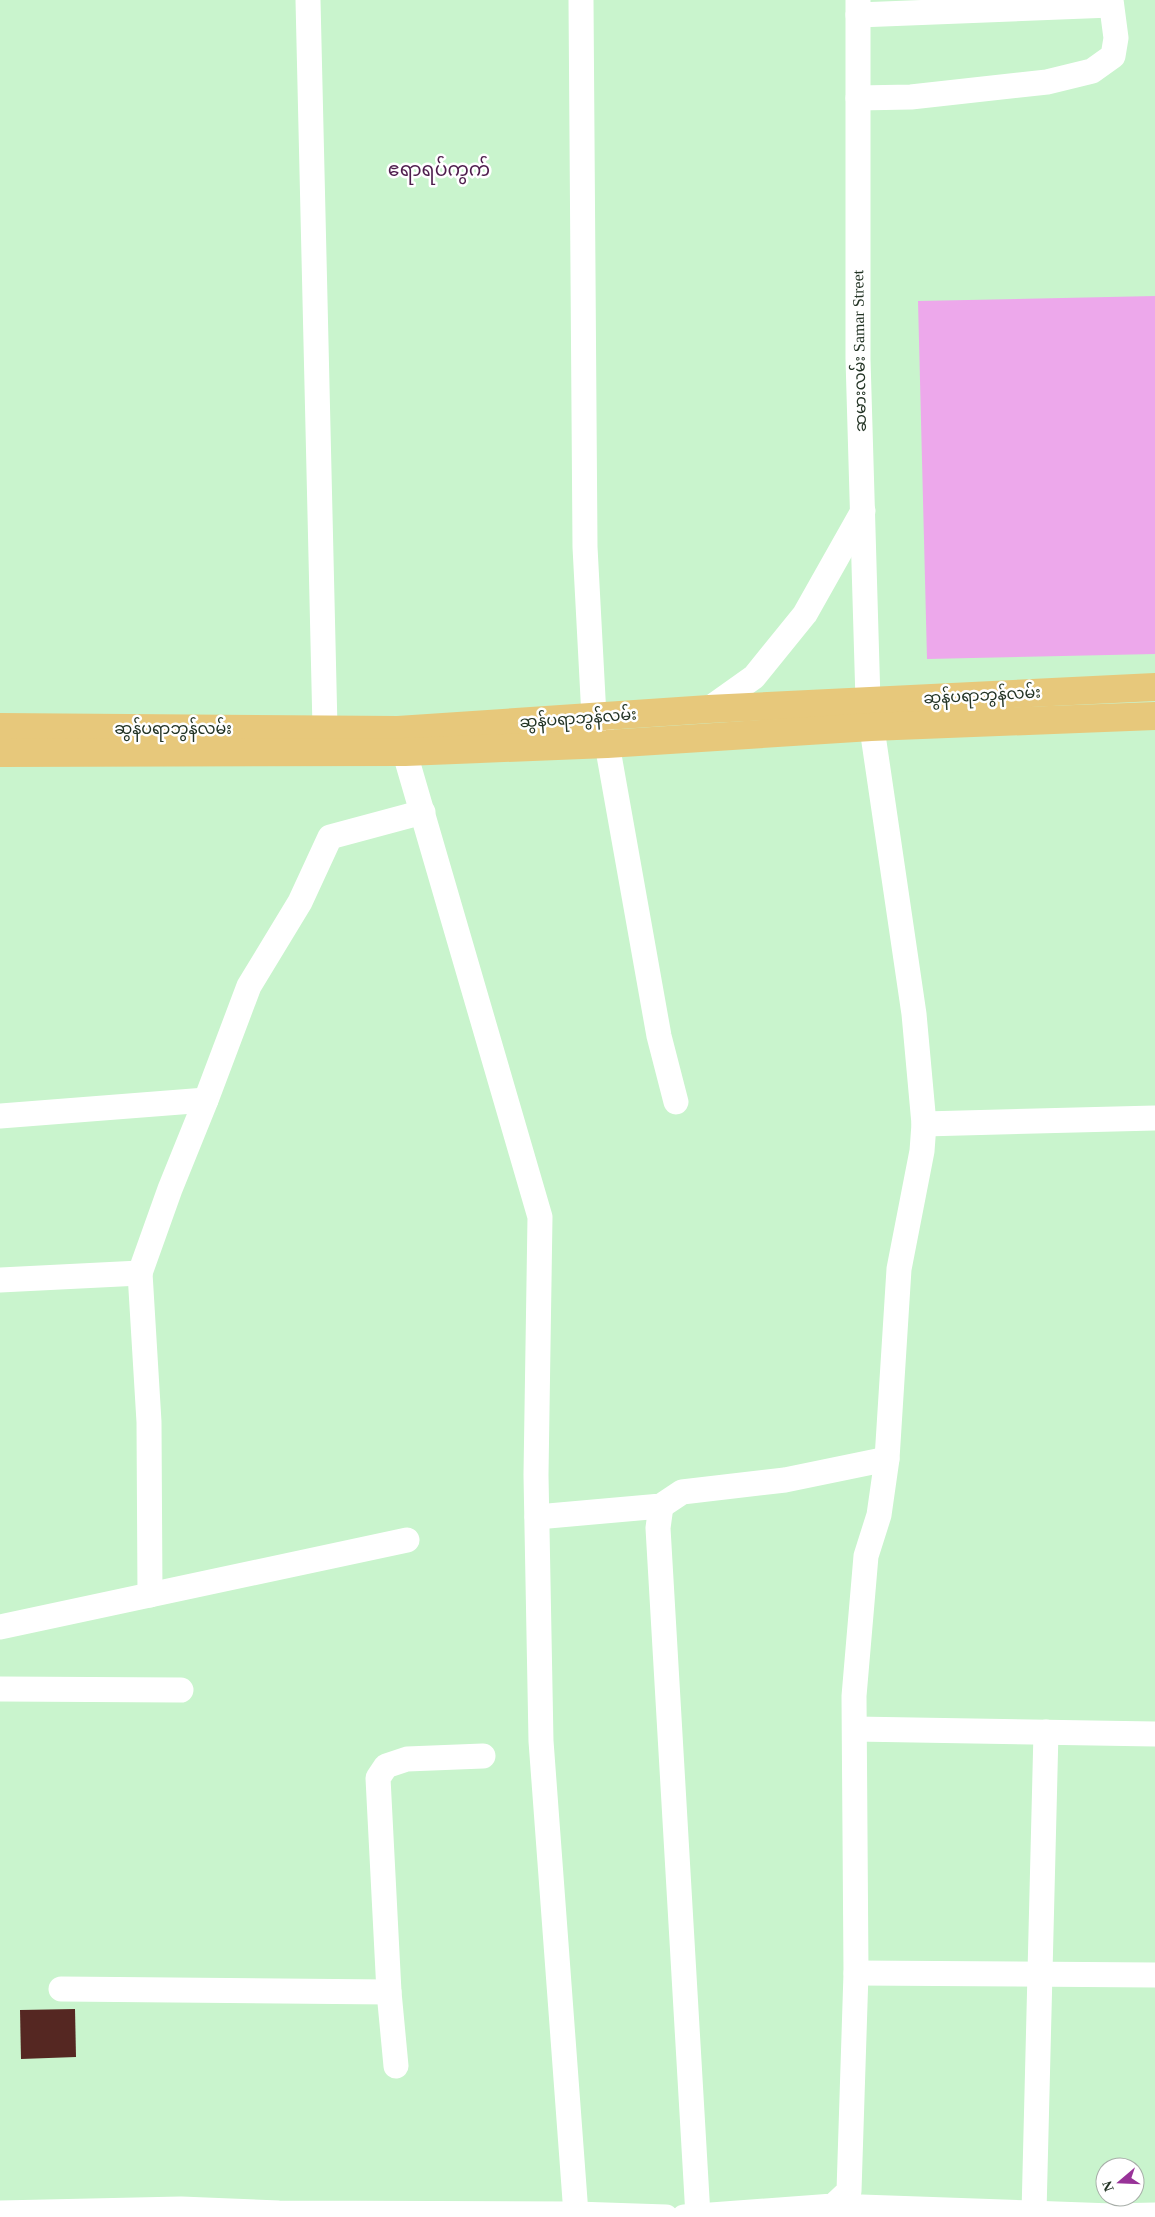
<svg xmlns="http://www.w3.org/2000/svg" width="1155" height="2217" viewBox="0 0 1155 2217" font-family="'Times New Roman','Noto Sans Myanmar',serif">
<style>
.green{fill:#eda8eb}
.building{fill:#552722}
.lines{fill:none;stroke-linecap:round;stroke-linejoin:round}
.minor{stroke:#fff;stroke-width:25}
.highway{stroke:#e7c87b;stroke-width:28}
.labels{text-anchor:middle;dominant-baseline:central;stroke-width:5;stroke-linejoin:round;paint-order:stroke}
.street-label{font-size:16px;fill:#233425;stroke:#fff}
.quarter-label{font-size:19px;fill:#4e1d4d;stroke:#fff}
</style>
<rect width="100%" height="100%" fill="#c9f4cd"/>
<polygon class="green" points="1155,296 1155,654 927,659 918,301"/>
<polygon class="building" points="75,2009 76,2057 21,2059 20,2010"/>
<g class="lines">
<g class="minor">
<polyline points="308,0 325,728"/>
<polyline points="581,0 585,547 594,717 607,744 659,1036 676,1102"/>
<polyline points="858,15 1111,5"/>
<polyline points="858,98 911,97 1047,82 1092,71 1113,56 1116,38 1111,0"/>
<polyline points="709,709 754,677 805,614 863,511"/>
<polyline points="399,733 540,1217 536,1475 541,1741 576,2214"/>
<polyline points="0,1116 206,1100"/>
<polyline points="924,1124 1155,1118"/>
<polyline points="140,1273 149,1422 150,1595"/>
<polyline points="0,1280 140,1273 170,1189 206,1100 249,986 300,902 330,837 423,812"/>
<polyline points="661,1506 658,1528 698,2216"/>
<polyline points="537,1517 661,1506 682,1492 785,1480 887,1459"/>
<polyline points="0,1627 407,1540"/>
<polyline points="0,1689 181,1690"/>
<polyline points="855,1729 1155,1734"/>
<polyline points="856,1973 1155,1975"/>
<polyline points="61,1989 389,1992"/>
<polyline points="396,2066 389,1992 378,1778 386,1766 407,1759 483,1756"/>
<polyline points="833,2206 1112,2216 1155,2215"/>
<polyline points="0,2213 181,2209 279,2213 576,2214 666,2217"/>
<polyline points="1034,2213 1046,1732"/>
<polyline points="684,2217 833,2206 849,2191 856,1973 854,1696 866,1556 879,1515 887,1459 899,1269 922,1151 924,1124 914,1014 868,701 858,359 858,0"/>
</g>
<g class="highway">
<polyline points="0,727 398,730 709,709 1155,687"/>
<polyline points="0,753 405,752 607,744 871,727 1155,716"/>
</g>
</g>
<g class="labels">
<g class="street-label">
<text transform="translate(859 351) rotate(-91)">ဆမားလမ်း Samar Street</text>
<text transform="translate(982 695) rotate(-3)">ဆွန်ပရာဘွန်လမ်း</text>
<text transform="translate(578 718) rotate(-4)">ဆွန်ပရာဘွန်လမ်း</text>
<text x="173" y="728">ဆွန်ပရာဘွန်လမ်း</text>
</g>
<g class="quarter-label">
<text x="439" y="169">ဧရာရပ်ကွက်</text>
</g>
</g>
<g transform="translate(1120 2182) rotate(251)"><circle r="24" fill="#ffffff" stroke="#a7aea8"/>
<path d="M0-4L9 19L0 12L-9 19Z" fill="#983398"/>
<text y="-8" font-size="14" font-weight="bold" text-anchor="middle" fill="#233425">N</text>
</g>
</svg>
